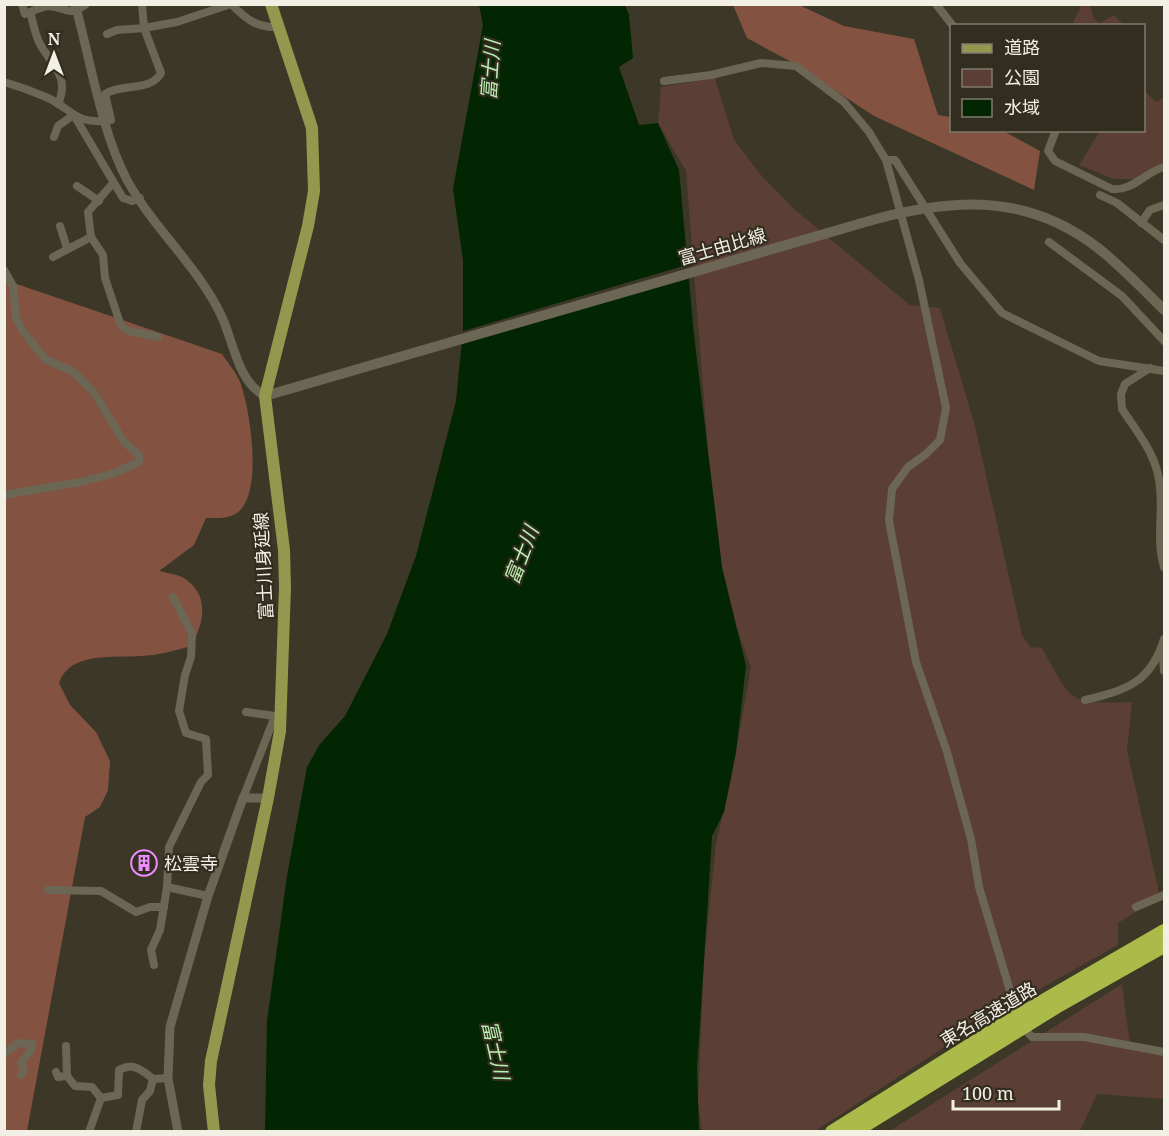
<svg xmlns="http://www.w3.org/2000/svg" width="1169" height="1136" viewBox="0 0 1169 1136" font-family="'Noto Serif','Noto Sans JP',serif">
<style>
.green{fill:#5b3e34}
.forest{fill:#845241}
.water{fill:#022502}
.pier{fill:#3c3727}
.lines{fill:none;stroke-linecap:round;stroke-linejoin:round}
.minor{stroke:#6c6655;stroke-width:8}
.tertiary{stroke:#6c6655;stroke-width:9}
.secondary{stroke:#6c6655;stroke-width:10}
.primary{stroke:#92994e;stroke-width:12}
.motorway{stroke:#abbb4a;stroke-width:14}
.labels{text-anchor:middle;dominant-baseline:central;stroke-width:4.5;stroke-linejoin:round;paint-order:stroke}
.street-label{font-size:18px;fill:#f2efe5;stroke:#322d1e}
.poi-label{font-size:18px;fill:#f2efe5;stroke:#322d1e;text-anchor:start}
.water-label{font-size:20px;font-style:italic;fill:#b7f1b2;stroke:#322d1e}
</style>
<rect width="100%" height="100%" fill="#3c3727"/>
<g class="green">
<polygon points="1082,4 1090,5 1094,19 1100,23 1114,15 1124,25 1072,25"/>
<path d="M715,78l19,62 26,34 34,35 116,96 30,3 35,118 47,209 8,12 12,1c31,55 25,56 90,54l-5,48 33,147 -42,26v22l-116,65 -187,121h-113l-4,-31 6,-140 12,-117 15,-63 20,-113 -33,-89 -32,-407 -28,-48 3,-36z"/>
<polygon points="1144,90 1156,102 1163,98 1164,162 1139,179 1114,179 1079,165 1100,131 1144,130"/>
<polygon points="1122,984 1130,1045 1164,1056 1164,1099 1097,1094 1080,1131 888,1132"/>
</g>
<g class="forest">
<polygon points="733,5 799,5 844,26 914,39 938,115 951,117 952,130 1003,131 1040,151 1034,190 874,116 795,64 747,38"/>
<path d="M5,280l217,74c6,9 14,18 18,28 10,26 24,112 -3,131 -9,6 -21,5 -31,5l-12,27 -35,26c7,2 16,3 23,6 28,16 23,45 9,69 -17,5 -32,9 -50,10 -27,2 -71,-5 -82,27l11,22 26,27 14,29 -2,29 -8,17 -15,10 -58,314 -22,1z"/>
</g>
<polygon class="water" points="479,5 625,5 629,15 633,58 619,67 639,125 658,123 679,170 694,335 722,567 746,666 736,752 724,812 712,836 697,1069 699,1131 265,1132 267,1021 287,876 307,767 320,744 345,716 387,634 416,556 456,401 463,330 463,260 453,189 483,25"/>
<polygon class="pier" points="690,264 691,278 459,345 460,332"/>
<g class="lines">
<g class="minor">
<polyline points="22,4 25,14"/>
<path d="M231,4c16,16 26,24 48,23"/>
<polyline points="936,4 953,26"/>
<polyline points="107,34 117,30 144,28 142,4"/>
<polyline points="664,81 711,75 761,63 796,66 844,102 869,132 886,160 919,280 946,408 940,440 926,454 908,467 892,489 889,521 916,662 947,752 971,839 979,887 1020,1024 1032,1037 1084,1037 1164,1052"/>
<path d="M4,82c14,4 28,9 42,15 27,12 29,29 65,23l-6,-26c16,-11 46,-2 56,-21l-17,-45 33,-6 54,-18"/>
<path d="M58,104c12,-27 -5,-37 -18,-60 -5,-9 -7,-22 -10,-32 5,-2 14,-6 19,-6 18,1 19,12 37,-2"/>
<polyline points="75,117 123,198 132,201 140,198"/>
<path d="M1056,130l-8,21 7,10 57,28c22,2 33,-17 52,-22"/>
<polyline points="54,137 58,126 72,116"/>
<polyline points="886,160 895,160 960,263 1002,313 1099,361 1164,371"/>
<polyline points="113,183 88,212 91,237 103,255 105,278 121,326 129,331 158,337"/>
<polyline points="77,186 99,201"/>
<polyline points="1100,195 1117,203 1164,240"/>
<polyline points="1141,223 1150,210 1164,205"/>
<polyline points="60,226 67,248"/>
<polyline points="1049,242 1122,296 1164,341"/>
<polyline points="53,257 91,237"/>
<polyline points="4,270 13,286 16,317 22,330 45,359 74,372 95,394 124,442 139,455 139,462 112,474 81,482 4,495"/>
<path d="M1150,368l-25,16 -4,10 1,15c17,26 36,47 38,79 3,27 -4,52 4,79"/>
<polyline points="173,597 192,634 191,657 185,675 179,711 186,733 206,739 208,775 201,782 169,847 167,887 208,896"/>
<polyline points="1162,647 1164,671"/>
<path d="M1085,700c41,-10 66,-17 79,-61"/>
<polyline points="243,798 275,716 246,712"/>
<polyline points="48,890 101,891 136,912 150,907 164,907"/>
<polyline points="1136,907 1164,895"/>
<polyline points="154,965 151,950 160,930 167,887"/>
<polyline points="66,1046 67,1076"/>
<polyline points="4,1054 18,1043 32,1044 31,1050 21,1063 24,1070 21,1075"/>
<path d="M56,1072l2,5 9,-1 8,10 17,1 9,11 17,-3 1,-25c14,-8 23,0 34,9l15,-1"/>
<polyline points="89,1132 101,1098"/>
<polyline points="136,1132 142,1100 150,1091 153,1079"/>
</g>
<g class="tertiary">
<path d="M75,4c15,54 26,127 52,176 26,48 70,85 94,135 13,27 16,66 44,81"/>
<polyline points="178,1132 168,1078 170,1027 208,896 243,798 268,798"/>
</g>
<path class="secondary" d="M265,396l611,-177c80,-21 153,-25 222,29 24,19 45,41 66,62"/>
<polyline class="primary" points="214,1132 209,1085 211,1061 268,798 280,731 285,587 284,550 265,396 308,226 314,191 312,128 271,4"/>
<g class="motorway">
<polyline points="832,1132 1007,1022 1164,931"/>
<polyline points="854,1132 1056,1007 1164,946"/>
</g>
</g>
<defs>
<g id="building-ring" transform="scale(1.35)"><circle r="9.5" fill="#322d1e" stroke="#eb8dfc" stroke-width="1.5"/><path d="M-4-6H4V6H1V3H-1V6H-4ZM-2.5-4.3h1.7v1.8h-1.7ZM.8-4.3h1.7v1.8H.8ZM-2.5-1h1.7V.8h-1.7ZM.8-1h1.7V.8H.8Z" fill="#eb8dfc"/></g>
</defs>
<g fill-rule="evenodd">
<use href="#building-ring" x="144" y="863"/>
</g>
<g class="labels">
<g class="street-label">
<text transform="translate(722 246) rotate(-16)">富士由比線</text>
<text transform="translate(263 566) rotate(-93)">富士川身延線</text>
<text transform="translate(988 1014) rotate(-31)">東名高速道路</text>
</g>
<g class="poi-label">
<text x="164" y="863">松雲寺</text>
</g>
<g class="water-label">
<text transform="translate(490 70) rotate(-86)">富士川</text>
<text transform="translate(521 555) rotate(-69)">富士川</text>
<text transform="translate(496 1050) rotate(77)">富士川</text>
</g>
</g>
<rect width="1169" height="1136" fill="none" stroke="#f2efe5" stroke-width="12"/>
<rect x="950" y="24" width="195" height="108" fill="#322d1e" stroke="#7f7b6e" stroke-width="1.5"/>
<rect x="962" y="44" width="30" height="9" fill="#92994e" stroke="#7f7b6e" stroke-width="1.5"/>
<text x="1004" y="54" font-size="18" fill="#f2efe5">道路</text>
<rect x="962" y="69" width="30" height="18" fill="#5b3e34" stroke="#7f7b6e" stroke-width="1.5"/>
<text x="1004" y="84" font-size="18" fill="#f2efe5">公園</text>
<rect x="962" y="99" width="30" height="18" fill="#022502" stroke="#7f7b6e" stroke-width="1.5"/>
<text x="1004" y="114" font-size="18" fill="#f2efe5">水域</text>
<g transform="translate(54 54)" stroke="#322d1e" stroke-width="4.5" paint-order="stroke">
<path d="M0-4.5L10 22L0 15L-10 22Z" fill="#f2efe5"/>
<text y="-9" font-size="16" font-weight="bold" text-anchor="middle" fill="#f2efe5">N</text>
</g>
<path d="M953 1100v9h106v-9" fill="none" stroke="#f2efe5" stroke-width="3"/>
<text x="962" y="1100" font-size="18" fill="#f2efe5" stroke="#322d1e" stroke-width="4.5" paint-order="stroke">100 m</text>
</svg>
